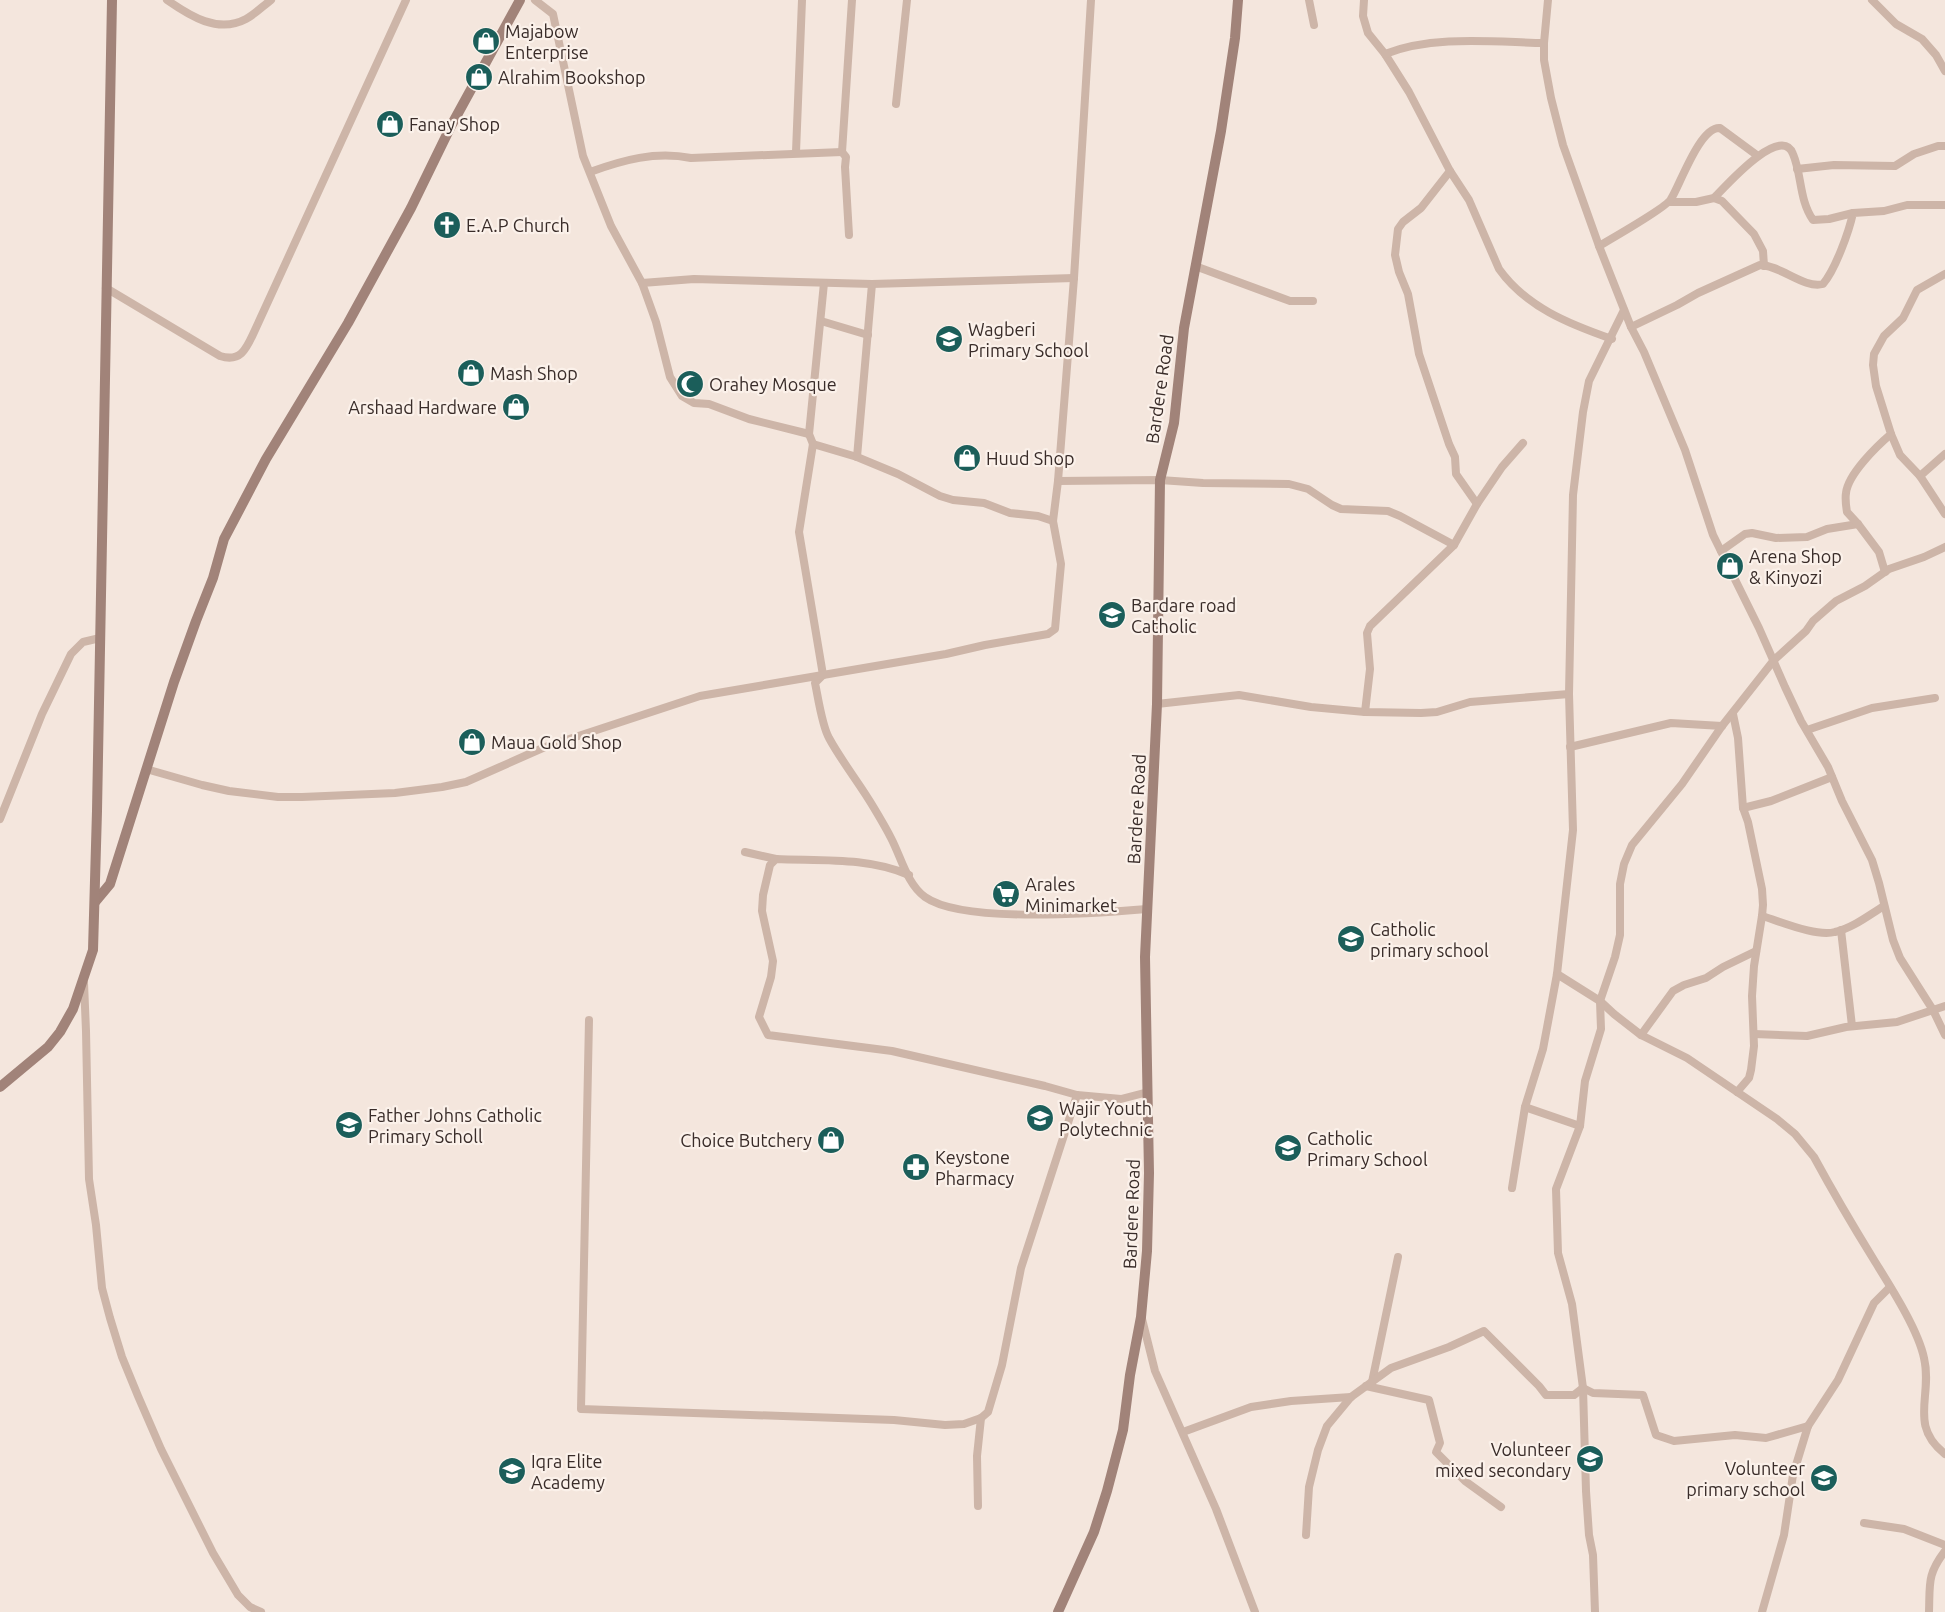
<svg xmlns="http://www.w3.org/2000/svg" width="1945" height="1612" viewBox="0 0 1945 1612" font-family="Ubuntu,sans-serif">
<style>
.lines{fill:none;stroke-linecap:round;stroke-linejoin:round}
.street{stroke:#cdb5a8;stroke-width:8}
.secondary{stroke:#a18379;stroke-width:10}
.labels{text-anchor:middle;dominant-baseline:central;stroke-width:4.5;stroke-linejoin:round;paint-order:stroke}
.poi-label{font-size:18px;fill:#392c29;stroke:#fbf1ea;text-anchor:start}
.street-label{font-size:18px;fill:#392c29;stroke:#fbf1ea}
</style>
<rect width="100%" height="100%" fill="#f4e6dd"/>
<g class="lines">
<g class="street">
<path d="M167,0c23,16 51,34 79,19 9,-5 17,-13 25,-19"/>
<polyline points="535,0 553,14 583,156 611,226 642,283 656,322 670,377 682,396 694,403 709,404 749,419 809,434"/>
<polyline points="1309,0 1314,25"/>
<path d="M1364,0l-1,16 5,17 17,21 24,38 41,79 19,29 30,69c27,38 70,55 113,70"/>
<polyline points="1548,0 1544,43 1544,60 1551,98 1563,145 1599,246 1631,327 1644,352 1685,450 1713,535 1759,628 1785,687 1801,721 1828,767 1842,801 1872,860 1879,883 1893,940 1900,958 1933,1010 1945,1035"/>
<polyline points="1872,0 1896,24 1922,39 1936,55 1945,71"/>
<path d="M1385,54c48,-19 108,-12 159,-11"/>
<polyline points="896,104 907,0"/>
<polyline points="796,152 802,0"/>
<polyline points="1797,169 1834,165 1895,166 1914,154 1938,146 1945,146"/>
<polyline points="1450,171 1421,208 1403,222 1398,229 1395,255 1399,272 1408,294 1419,354 1449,444 1455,457 1456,474 1477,504"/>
<path d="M590,172c33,-12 65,-21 101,-14l151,-6"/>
<path d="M1714,198c11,-11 67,-75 79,-44 9,21 6,46 20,66l16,-1 24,-6"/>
<polyline points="1670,202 1696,202 1714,198 1722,201 1754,234 1763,251 1764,266"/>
<polyline points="849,235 845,167 846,157 842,152 852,0"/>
<path d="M1599,246c12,-7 68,-39 72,-47 9,-14 29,-73 49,-71l38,28"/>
<polyline points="1195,266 1290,301 1313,301"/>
<polyline points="642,283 694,279 872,284 1074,278"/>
<path d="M106,288l114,68c22,7 27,-9 35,-26l151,-330"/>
<polyline points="821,321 868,335"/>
<path d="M1631,327l46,-22 21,-12 62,-28c20,0 44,24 63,19 12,-14 26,-52 30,-71l31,-2 23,-6h38"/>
<polyline points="1891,434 1900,455 1920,476 1945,514"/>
<polyline points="813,444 857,457 898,474 940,496 953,500 984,503 1010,513 1038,516 1053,521"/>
<polyline points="857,457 872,284"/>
<polyline points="1920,476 1945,454"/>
<polyline points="1058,481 1160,480 1203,483 1289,484 1308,489 1332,505 1341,509 1388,511 1400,516 1454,545"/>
<polyline points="1721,551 1745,534 1752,533 1776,538 1807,537 1827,529 1858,524"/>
<path d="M1885,572l-6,-20 -21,-28 -11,-12c-1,-6 -2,-13 -1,-19 2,-19 31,-47 45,-59l-15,-48 -3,-21 1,-11 10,-18 19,-18 14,-28 28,-16"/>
<path d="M823,675l-8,8c3,14 7,43 14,55 13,24 31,46 45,70 6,10 12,20 17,30 10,19 16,46 34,59 38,27 175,16 222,12"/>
<polyline points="823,675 799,532 813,444 809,434 824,283"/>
<polyline points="1157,704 1239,695 1311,707 1365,712 1421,713 1437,712 1470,702 1569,694"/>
<polyline points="1365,712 1370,669 1367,633 1370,626 1454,545 1477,504 1502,467 1523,443"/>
<polyline points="1733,714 1738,738 1743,808 1748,822 1762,889 1763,905 1762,916 1754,966 1752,996 1754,1046 1751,1070 1749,1078 1737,1092"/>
<polyline points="1807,730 1872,708 1935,698"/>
<polyline points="1570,747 1671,723 1722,726"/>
<polyline points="146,769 202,785 229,791 278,797 302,797 395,793 442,787 466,782 545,747 700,696 946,654 985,645 1048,634 1055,629 1061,564 1053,521 1058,481 1074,278 1091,0"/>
<polyline points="1743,808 1771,801 1832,777"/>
<polyline points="0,819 42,714 71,654 83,642 100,638"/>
<polyline points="745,852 776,859"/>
<path d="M909,875c-41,-18 -89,-14 -133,-16l-6,6 -7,30 -1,16 11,50 -2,16 -12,40 9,18 124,16 153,35 32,9 44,4 27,-7"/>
<path d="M1762,916c20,6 54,21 73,16 18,-4 34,-17 49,-26"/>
<polyline points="1841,930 1852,1026"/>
<path d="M1557,974l43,27 14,13 27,21 46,23 90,61 18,15 19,23c19,35 39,69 60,103 16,26 44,69 50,98 9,38 -16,67 21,96"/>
<polyline points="84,983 86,1031 89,1179 96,1225 102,1288 110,1318 122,1357 138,1396 161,1449 213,1553 238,1595 250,1607 261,1612"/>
<polyline points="589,1020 581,1409 894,1420 945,1425 964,1424 981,1418 988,1412 1002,1365 1021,1268 1077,1095"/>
<polyline points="1754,1034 1807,1036 1846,1027 1897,1022 1945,1006"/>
<polyline points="1641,1035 1673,991 1684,985 1706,978 1723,967 1756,951"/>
<polyline points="1525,1107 1580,1126"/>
<polyline points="1512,1188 1525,1107 1543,1049 1557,974 1573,830 1569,694 1573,495 1583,412 1589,381 1624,310"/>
<polyline points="1142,1319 1155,1371 1216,1509 1255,1612"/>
<polyline points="1372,1382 1398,1257"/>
<polyline points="1366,1386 1429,1400 1440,1443 1436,1452 1465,1481 1501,1507"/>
<polyline points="1183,1432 1251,1407 1291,1401 1351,1397"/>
<polyline points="978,1506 977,1456 981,1418"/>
<polyline points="1864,1523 1904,1529 1945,1545"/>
<polyline points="1306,1535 1309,1487 1318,1450 1327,1426 1351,1397 1391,1368 1449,1347 1484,1331 1539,1386 1546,1395 1574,1395 1583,1388 1593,1393 1643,1395 1656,1435 1674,1441 1735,1435 1766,1438 1808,1426"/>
<polyline points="1595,1612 1593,1555 1589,1535 1586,1491 1583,1388 1572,1304 1558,1253 1556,1189 1580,1126 1585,1081 1601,1029 1600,1001 1615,957 1620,935 1620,884 1624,864 1632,845 1682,784 1722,726 1774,660 1806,631 1813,621 1836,601 1865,586 1889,569 1924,557 1945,547"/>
<polyline points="1762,1612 1784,1535 1793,1475 1808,1426 1838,1380 1874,1303 1890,1287"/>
<path d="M1929,1612c1,-29 -2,-37 16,-61"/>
</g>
<g class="secondary">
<polyline points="95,902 110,884 174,682 196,621 213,578 224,539 266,459 348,323 411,208 451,126 520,0"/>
<polyline points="0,1087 48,1047 60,1032 73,1009 93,950 97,811 112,0"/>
<polyline points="1058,1612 1094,1532 1107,1491 1123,1430 1130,1375 1141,1317 1147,1251 1149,1173 1145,957 1157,704 1160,480 1174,423 1184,328 1221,131 1235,38 1238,0"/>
</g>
</g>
<defs>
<g id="shop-disc" transform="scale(1.4375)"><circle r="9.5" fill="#1b5e5a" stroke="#fbf1ea"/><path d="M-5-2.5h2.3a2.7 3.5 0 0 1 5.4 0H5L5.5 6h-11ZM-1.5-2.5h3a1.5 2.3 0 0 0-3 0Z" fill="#fff"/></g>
<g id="church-disc" transform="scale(1.4375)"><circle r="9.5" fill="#1b5e5a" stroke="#fbf1ea"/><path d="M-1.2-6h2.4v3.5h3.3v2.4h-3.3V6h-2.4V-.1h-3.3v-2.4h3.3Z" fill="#fff"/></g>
<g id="school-disc" transform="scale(1.4375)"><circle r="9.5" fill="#1b5e5a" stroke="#fbf1ea"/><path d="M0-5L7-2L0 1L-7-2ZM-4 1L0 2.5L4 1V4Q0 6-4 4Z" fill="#fff"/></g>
<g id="mosque-disc" transform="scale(1.4375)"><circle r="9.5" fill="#1b5e5a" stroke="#fbf1ea"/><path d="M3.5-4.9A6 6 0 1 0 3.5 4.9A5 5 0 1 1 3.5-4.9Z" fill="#fff"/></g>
<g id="supermarket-disc" transform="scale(1.4375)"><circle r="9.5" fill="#1b5e5a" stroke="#fbf1ea"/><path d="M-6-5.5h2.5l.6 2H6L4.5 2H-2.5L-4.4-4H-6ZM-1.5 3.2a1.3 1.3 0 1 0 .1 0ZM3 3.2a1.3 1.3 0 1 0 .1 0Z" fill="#fff"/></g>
<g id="university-disc" transform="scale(1.4375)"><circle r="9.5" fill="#1b5e5a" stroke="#fbf1ea"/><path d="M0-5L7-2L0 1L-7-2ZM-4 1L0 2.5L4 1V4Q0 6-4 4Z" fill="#fff"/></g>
<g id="pharmacy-disc" transform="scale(1.4375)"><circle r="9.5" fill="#1b5e5a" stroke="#fbf1ea"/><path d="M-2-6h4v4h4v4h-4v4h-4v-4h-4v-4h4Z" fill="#fff"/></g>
</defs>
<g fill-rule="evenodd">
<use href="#shop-disc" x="486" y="41"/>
<use href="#shop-disc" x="479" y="77"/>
<use href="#shop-disc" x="390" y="124"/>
<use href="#church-disc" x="447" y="225"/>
<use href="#school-disc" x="949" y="339"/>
<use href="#shop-disc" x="471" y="373"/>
<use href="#mosque-disc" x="690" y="384"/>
<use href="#shop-disc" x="516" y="407"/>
<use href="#shop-disc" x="967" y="458"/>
<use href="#shop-disc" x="1730" y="566"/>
<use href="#school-disc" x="1112" y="615"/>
<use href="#shop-disc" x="472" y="742"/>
<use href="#supermarket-disc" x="1006" y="894"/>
<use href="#school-disc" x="1351" y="939"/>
<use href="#university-disc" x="1040" y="1118"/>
<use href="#school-disc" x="349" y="1125"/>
<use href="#shop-disc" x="831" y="1140"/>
<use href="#school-disc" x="1288" y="1148"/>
<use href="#pharmacy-disc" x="916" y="1167"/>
<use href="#school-disc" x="1590" y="1459"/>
<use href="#school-disc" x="512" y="1471"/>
<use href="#school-disc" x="1824" y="1478"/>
</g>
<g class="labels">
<g class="poi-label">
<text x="505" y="31">Majabow<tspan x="505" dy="21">Enterprise</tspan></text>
<text x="498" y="77">Alrahim Bookshop</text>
<text x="409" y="124">Fanay Shop</text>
<text x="466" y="225">E.A.P Church</text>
<text x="968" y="329">Wagberi<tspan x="968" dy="21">Primary School</tspan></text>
<text x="490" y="373">Mash Shop</text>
<text x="709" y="384">Orahey Mosque</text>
<text x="497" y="407" text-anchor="end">Arshaad Hardware</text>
<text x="986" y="458">Huud Shop</text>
<text x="1749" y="556">Arena Shop<tspan x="1749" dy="21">&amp; Kinyozi</tspan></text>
<text x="1131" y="605">Bardare road<tspan x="1131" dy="21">Catholic</tspan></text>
<text x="491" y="742">Maua Gold Shop</text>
<text x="1025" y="884">Arales<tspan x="1025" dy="21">Minimarket</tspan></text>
<text x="1370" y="929">Catholic<tspan x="1370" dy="21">primary school</tspan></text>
<text x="1059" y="1108">Wajir Youth<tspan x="1059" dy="21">Polytechnic</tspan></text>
<text x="368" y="1115">Father Johns Catholic<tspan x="368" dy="21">Primary Scholl</tspan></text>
<text x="1307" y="1138">Catholic<tspan x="1307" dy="21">Primary School</tspan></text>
<text x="812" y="1140" text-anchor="end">Choice Butchery</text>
<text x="935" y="1157">Keystone<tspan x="935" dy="21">Pharmacy</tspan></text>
<text x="1571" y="1449" text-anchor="end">Volunteer<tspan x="1571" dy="21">mixed secondary</tspan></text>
<text x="531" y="1461">Iqra Elite<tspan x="531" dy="21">Academy</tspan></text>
<text x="1805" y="1468" text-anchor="end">Volunteer<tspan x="1805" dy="21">primary school</tspan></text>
</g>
<g class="street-label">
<text transform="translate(1159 389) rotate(-82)">Bardere Road</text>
<text transform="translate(1136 809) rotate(-87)">Bardere Road</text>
<text transform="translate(1131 1214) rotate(-88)">Bardere Road</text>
</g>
</g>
</svg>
